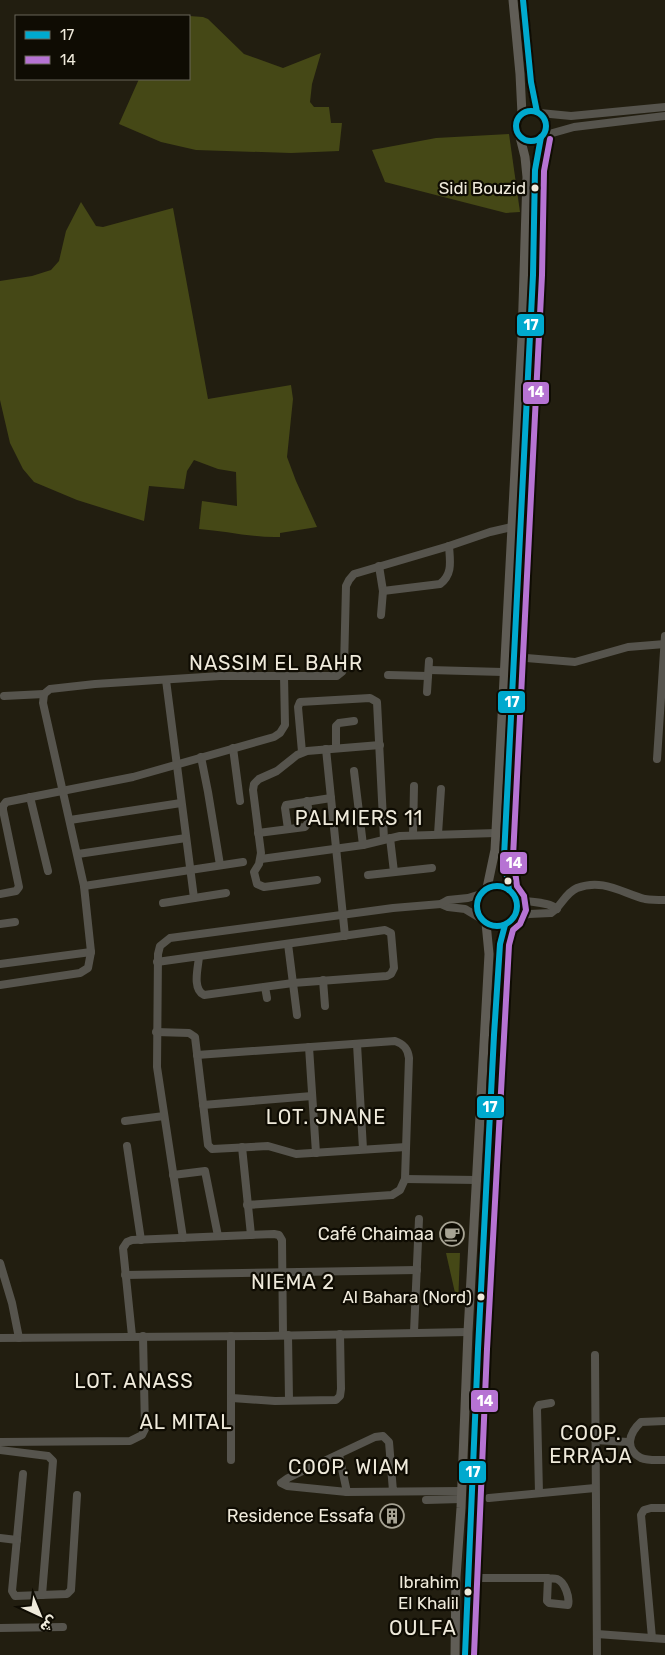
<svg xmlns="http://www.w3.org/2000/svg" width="665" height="1655" viewBox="0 0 665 1655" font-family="Rubik,Vazirmatn,sans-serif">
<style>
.green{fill:#454816}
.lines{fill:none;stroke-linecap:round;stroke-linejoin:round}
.minor{stroke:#56544d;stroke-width:8}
.major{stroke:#605d56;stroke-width:9}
.bus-1-casing{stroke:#0f0c03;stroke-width:10}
.bus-2-casing{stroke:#0f0c03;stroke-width:10}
.bus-1{stroke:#00a9ce;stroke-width:6}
.bus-2{stroke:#b673d3;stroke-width:6}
.bus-dot{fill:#efeadb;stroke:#0f0c03;stroke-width:2}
.labels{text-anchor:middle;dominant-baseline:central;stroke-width:4.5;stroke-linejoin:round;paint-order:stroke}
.bus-label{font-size:17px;fill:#efeadb;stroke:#0f0c03;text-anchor:end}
.poi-label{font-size:18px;fill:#efeadb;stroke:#0f0c03;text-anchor:end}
.quarter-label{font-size:20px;letter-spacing:1px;fill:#efeadb;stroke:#0f0c03}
.line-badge{stroke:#0f0c03;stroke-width:2}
.badge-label{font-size:14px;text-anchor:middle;font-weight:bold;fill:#fff}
</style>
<rect width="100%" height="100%" fill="#221e10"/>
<g class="green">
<polygon points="189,16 203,17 208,19 244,54 283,68 321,53 312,84 310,102 314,107 329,107 331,123 342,123 339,151 291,153 196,150 161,142 119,124 139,79 189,79"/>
<polygon points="509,134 520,212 506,213 385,182 372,150 436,138"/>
<path d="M81,202l15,24 7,1 70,-19 35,191 83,-14 2,14 -6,58 9,24 21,46 -37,6v4c-26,1 -54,-6 -81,-8l3,-28 35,5 -1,-34 -18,-3 -24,-9 -7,11 -3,18 -35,-3 -5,35 -67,-21 -43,-18 -11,-13 -13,-26 -10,-43v-119l32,-5 19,-6 8,-9 7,-30z"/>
<polygon points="446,1253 460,1253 458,1306"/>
</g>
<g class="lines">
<g class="minor">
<polyline points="540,113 571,116 665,107"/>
<polyline points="542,136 574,127 665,116"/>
<polyline points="379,566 383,591 381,615"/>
<path d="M383,591l57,-7c13,-10 10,-23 9,-38"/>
<polyline points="514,657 575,662 628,647 665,644"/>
<polyline points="429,670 503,672"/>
<polyline points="388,675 428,676"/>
<polyline points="166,680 194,898"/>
<polyline points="427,692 429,661"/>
<polyline points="4,696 44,694"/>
<polyline points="233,748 240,801"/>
<polyline points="336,748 336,726 339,723 354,721"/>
<polyline points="326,749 345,936"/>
<polyline points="302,752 298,707 300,702 370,698 377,702 384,839"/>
<polyline points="201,757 208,792 220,865"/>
<polyline points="657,759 665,636"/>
<polyline points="354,771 363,845"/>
<polyline points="30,797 48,871"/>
<polyline points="70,820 181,803"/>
<polyline points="288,829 285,808 286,805 331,798"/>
<polyline points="258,833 305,827 310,820 307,801"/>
<polyline points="438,834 441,789"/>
<polyline points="413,835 414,786"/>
<polyline points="390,838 394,872"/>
<polyline points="78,854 186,838"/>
<polyline points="261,859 363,845 400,836 496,833"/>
<polyline points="368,875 432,868"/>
<polyline points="317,880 264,887 257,884 254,872 259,864 261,853 253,790 254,784 259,779 277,771 297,755 307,751 380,745"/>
<polyline points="84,886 243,862"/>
<polyline points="0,894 16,891 19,887 3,810 3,806 6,802 133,777 274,737 280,733 285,725 284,676"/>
<path d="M516,899c12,4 32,2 41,10"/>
<polyline points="163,903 226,893"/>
<polyline points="441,904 448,907 465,909 480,918"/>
<path d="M513,919l16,-5 22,-1c10,-6 14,-20 26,-25 26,-10 45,5 68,11 7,1 13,1 20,1"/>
<polyline points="0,924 15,922"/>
<polyline points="288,944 297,1015"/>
<path d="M157,962l228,-32 6,3 3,35 -3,6 -4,2 -94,7 -89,12c-12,-6 -6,-27 -5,-38"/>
<polyline points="0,964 91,952"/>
<polyline points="323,980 325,1006"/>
<polyline points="0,985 80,973 88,968 91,952 84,886 43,703 44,694 50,689 95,684 220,676 337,676 342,672 344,668 346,586 349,580 354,574 449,546 490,532 512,527"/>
<polyline points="265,987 267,998"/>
<polyline points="156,1032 189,1033 195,1037 208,1145 212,1149 268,1146 296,1154 406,1147"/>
<polyline points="357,1044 363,1149"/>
<polyline points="309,1047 316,1153"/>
<path d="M197,1055l198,-14c9,3 13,8 14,17l-4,121 -5,11 -8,5 -145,10"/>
<polyline points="203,1105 312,1096"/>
<polyline points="125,1121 164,1116"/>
<polyline points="127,1146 141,1240"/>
<polyline points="242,1147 251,1235"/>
<polyline points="173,1175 205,1171 218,1236"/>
<polyline points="405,1179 477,1180"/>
<polyline points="183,1238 157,1067 158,954 160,946 170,938 393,908 441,904 448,900 468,898 481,894"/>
<polyline points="0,1263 12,1303 19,1338"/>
<polyline points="125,1275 417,1270"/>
<polyline points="414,1332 419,1219"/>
<polyline points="288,1335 289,1400"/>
<polyline points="132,1336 123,1248 127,1242 132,1240 274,1234 279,1235 282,1240 283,1335"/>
<polyline points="231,1336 231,1460"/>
<polyline points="0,1338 265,1336 468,1332"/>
<polyline points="595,1355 597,1655"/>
<polyline points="232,1398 275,1401 336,1400 340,1396 341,1389 340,1334"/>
<path d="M665,1421l-24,1c-12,11 -17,27 0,36 7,3 17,2 24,2"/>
<polyline points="595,1440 628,1442"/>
<polyline points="0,1442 130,1441 142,1435 145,1429 143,1336"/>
<polyline points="0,1450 48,1456 53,1461 42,1595"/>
<polyline points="339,1455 347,1492"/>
<polyline points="23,1474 12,1591 15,1596 67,1594 71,1590 77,1495"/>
<polyline points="393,1491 389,1442 383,1436 375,1437 288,1478 281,1483 287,1486 347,1492 461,1491"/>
<polyline points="539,1493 537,1409 539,1405 551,1403"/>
<polyline points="489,1498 595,1488"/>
<polyline points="426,1500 461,1499"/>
<polyline points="0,1538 17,1540"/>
<path d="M468,1578h80c3,1 6,0 9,1 8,3 13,19 11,26l-19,-2 -2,-2 1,-23"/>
<polyline points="0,1628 63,1627"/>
<polyline points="597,1634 665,1639"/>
<polyline points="652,1638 641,1515 644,1510 651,1508 665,1508"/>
</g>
<g class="major">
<polyline points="513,0 520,74 522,114"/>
<polyline points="523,0 531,82 537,112"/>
<circle cx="531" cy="126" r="15"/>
<circle cx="497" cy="906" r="20"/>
<polyline points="487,888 495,850 522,337 527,177 525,157 520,137"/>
<polyline points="509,890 504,857 533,275 535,170 541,137"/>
<polyline points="455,1655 456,1577 461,1508 468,1332 489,954 486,923"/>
<polyline points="465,1655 478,1349 494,1035 500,944 505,925"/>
</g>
<g class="bus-1-casing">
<g id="bus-1">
<polyline points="523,0 531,82 537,112"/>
<circle cx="531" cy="126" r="15"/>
<circle cx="497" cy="906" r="20"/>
<polyline points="509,890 504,857 533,275 535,170 541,137"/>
<polyline points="465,1655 478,1349 494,1035 500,944 505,925"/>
</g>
</g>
<g class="bus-2-casing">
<polyline id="bus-2" points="474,1655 487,1349 509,945 513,930 520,924 526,910 524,896 517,886 513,857 542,275 544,171 550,139"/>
</g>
<use href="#bus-1" class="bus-1"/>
<use href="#bus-2" class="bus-2"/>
</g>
<defs>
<g id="cafe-ring" transform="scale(1.25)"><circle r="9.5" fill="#0f0c03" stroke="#a7a394" stroke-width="1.5"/><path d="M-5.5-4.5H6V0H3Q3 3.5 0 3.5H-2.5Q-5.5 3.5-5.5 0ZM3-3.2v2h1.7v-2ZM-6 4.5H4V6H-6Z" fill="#a7a394"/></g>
<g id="building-ring" transform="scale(1.25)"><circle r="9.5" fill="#0f0c03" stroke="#a7a394" stroke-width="1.5"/><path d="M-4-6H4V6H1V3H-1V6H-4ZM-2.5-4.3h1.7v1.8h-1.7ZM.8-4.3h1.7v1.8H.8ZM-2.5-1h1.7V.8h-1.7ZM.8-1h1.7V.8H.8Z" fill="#a7a394"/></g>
</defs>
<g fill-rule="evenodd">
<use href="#cafe-ring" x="452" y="1234"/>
<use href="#building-ring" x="392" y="1516"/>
</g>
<g class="bus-dot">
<circle cx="535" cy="188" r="4.5"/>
<circle cx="508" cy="881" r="4.5"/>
<circle cx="481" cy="1297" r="4.5"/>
<circle cx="468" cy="1592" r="4.5"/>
</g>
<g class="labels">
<g class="bus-label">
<text x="526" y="188">Sidi Bouzid</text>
<text x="472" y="1297">Al Bahara (Nord)</text>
<text x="459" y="1582">Ibrahim<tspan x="459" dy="21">El Khalil</tspan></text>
</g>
<g class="poi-label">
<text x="434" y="1234">Café Chaimaa</text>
<text x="374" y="1516">Residence Essafa</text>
</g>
<g class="quarter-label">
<text x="276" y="663">NASSIM EL BAHR</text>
<text x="359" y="818">PALMIERS 11</text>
<text x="326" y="1117">LOT. JNANE</text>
<text x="293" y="1282">NIEMA 2</text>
<text x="134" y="1381">LOT. ANASS</text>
<text x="186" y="1422">AL MITAL</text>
<text x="591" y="1433">COOP.<tspan x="591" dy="23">ERRAJA</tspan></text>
<text x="349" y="1467">COOP. WIAM</text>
<text x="423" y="1628">OULFA</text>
</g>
</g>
<g class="line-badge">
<rect x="516" y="313" width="29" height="24" rx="5" fill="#00a9ce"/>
<rect x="522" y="381" width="28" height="24" rx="5" fill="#b673d3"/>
<rect x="497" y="690" width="29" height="24" rx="5" fill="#00a9ce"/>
<rect x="499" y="851" width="29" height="24" rx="5" fill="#b673d3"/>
<rect x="476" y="1095" width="29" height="24" rx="5" fill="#00a9ce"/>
<rect x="470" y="1389" width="29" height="24" rx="5" fill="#b673d3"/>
<rect x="458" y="1460" width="29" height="24" rx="5" fill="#00a9ce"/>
</g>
<g class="badge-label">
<text x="531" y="330">17</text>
<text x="536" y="397">14</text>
<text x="512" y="707">17</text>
<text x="514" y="868">14</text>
<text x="490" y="1112">17</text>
<text x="485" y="1406">14</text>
<text x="473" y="1477">17</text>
</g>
<rect x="15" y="15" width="175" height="65" fill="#0f0c03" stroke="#696559"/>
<rect x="25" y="31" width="25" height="8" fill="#00a9ce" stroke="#696559"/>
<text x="60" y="40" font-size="15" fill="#efeadb">17</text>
<rect x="25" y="56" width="25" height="8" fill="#b673d3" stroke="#696559"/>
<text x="60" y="65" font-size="15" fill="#efeadb">14</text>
<g transform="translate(40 1615) rotate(136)" stroke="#0f0c03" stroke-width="4" paint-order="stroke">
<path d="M0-4L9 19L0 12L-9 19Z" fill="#efeadb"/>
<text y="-8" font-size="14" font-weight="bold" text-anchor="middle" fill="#efeadb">ش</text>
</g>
</svg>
